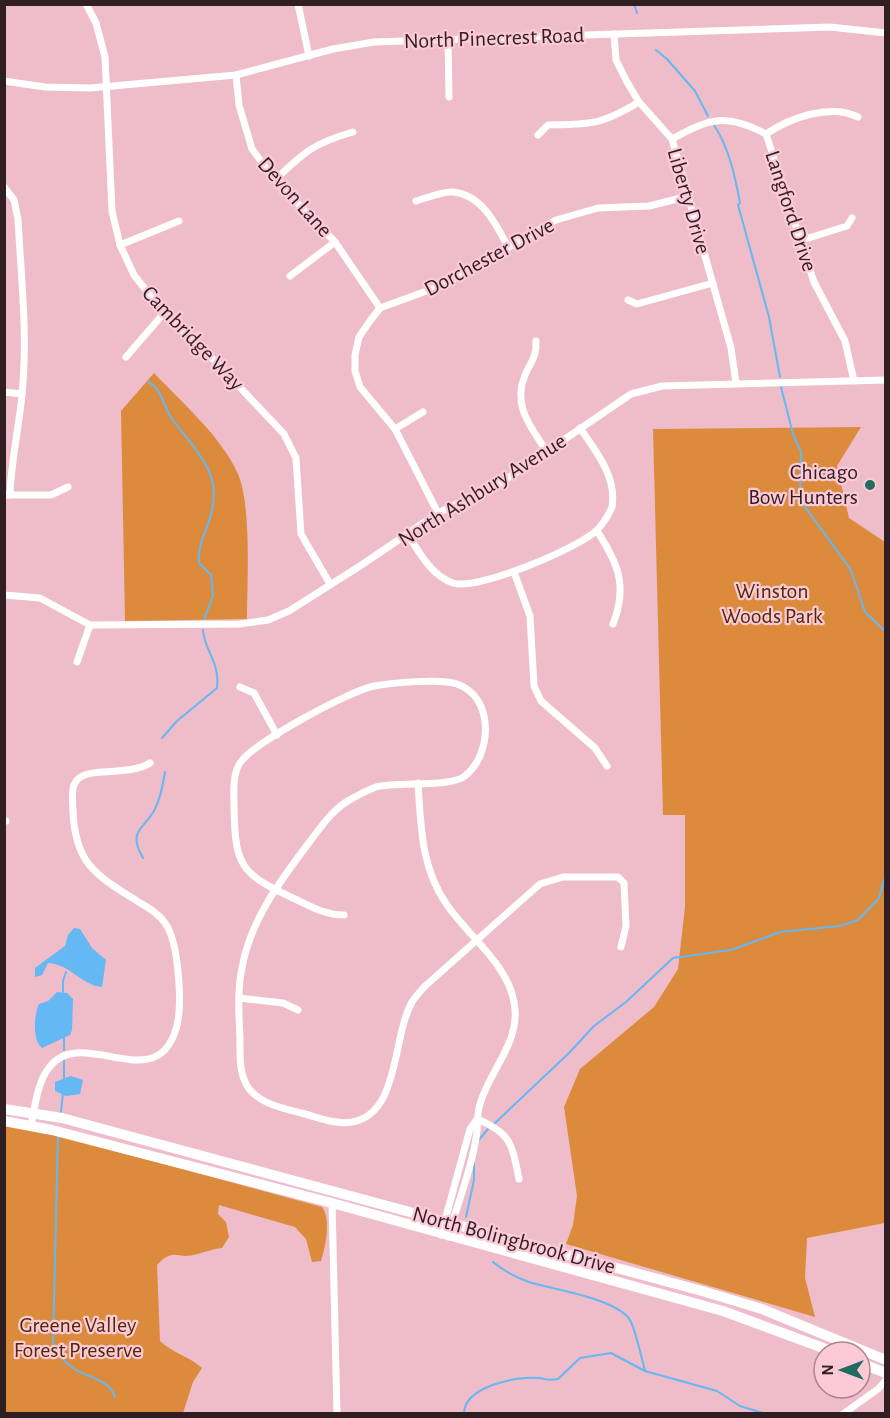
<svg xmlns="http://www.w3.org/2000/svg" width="890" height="1418" viewBox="0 0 890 1418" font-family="'Alegreya Sans',sans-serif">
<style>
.green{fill:#dc8b3c}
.water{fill:#64b8f4}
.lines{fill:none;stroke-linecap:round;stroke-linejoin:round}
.stream{stroke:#64b8f4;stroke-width:2}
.minor{stroke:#fff;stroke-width:7}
.primary{stroke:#fff;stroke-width:10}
.poi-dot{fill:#236a60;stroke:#fcc9d6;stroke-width:2}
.labels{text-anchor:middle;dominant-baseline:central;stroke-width:4.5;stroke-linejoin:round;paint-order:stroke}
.street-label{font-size:22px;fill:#301e23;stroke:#fcc9d6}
.poi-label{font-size:22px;fill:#301e23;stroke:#fcc9d6;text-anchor:end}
.park-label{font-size:22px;fill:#4f2b05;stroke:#fcc9d6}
</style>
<rect width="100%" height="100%" fill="#efbcc9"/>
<g class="green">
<path d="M154,373c28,30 66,62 83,99 15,30 10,111 10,147l-122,2 -4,-210z"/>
<polygon points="861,427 837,466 849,518 885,542 885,1223 807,1238 805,1278 815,1317 566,1244 573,1225 577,1196 564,1107 580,1069 654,1007 678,969 685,907 685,815 663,815 653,429"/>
<path d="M4,1125l46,8 272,74c9,12 4,38 -1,54l-9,1 -6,-23 -11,-12 -76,-22 -1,9 8,8 3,15 -7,11c-11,1 -19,5 -29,7 -16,4 -19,-8 -36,10l3,76c13,12 30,16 42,27l-9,14 -10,31h-178z"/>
</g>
<g class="water">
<path d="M74,928l6,1 12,19 14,12 -4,27c-19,-1 -34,-24 -54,-24l-6,12 -7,2v-9l30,-22 3,-11z"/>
<path d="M57,992l10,1 6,6 -1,31 -2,5 -28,13c-10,-8 -8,-34 -3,-44l9,-3z"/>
<polygon points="71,1076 83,1080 80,1094 66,1096 55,1091 55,1082"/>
</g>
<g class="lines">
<g class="stream">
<polyline points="634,4 637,13"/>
<polyline points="656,50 667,59 695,91 708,116"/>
<path d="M714,125c15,23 21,51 26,78l-2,2 31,112 11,60"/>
<path d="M148,382c15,7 15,26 25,38 22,31 50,52 38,94 -5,21 -13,26 -12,49l12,12 2,21 -9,23"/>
<polyline points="781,387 793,434 801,452 800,500 851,570 865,612 886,632"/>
<path d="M162,738l15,-17 40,-33c3,-27 -12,-35 -14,-58"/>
<path d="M143,858c-16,-28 1,-28 12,-49 6,-12 8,-24 10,-37"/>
<polyline points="63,992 63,981 66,972"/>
<polyline points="64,1037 64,1050"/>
<polyline points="64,1080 64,1059"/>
<polyline points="61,1112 63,1092"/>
<polyline points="494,1124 569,1053 594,1026 626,1002 673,958 731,950 780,932 839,926 858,920 879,898 886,873"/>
<path d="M58,1135l-5,210c6,10 13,19 23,25 14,8 34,10 39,27"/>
<polyline points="478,1141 488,1129"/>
<polyline points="466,1217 474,1180 474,1164"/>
<path d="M493,1262c11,9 22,15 36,20 22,7 92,17 102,40 5,11 11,37 14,49"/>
<path d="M464,1414c0,-28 53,-38 75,-36 7,1 11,3 19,1l22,-21 31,-5 34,18 72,20 23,15 26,8"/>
</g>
<g class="minor">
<polyline points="86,4 96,23 105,57 112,211 120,245 134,275 164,313 215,361 284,434 296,458 301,534 330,584"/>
<polyline points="298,4 309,56"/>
<polyline points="614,34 616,60 627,82 639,102 672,139 731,348 736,383"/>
<polyline points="448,39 449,97"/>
<polyline points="236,75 239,105 252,149 275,180 335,242 380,308"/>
<polyline points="4,81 45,87 90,88 236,75 333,49 374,42 830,27 886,33"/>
<path d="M766,134c24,-16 64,-31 92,-17"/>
<path d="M538,135l10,-10c44,-1 53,0 91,-23"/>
<path d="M672,139c38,-21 54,-26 94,-5l48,148 31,59 9,40"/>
<path d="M275,180c29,-28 39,-37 78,-48"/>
<path d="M4,187l10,13 4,19c3,57 10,118 4,175 -3,34 -11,67 -12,101"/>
<path d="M416,201c11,-3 26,-10 37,-9 29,3 43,32 55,55"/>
<polyline points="799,241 847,226 852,218"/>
<polyline points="120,245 179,221"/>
<polyline points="290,276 335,242"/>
<polyline points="628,300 637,304 713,283"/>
<path d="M536,341c1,15 -5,21 -11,34 -13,31 6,52 22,77"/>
<polyline points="126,357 164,313"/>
<polyline points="4,392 22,394"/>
<polyline points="395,429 423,412"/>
<polyline points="4,495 51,495 68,487"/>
<polyline points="438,513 395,429 360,387 355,371 355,355 359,337 370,321 380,308 443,285 556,220 598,208 649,206 689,196"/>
<path d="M597,531c21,32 31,55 16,93"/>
<path d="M407,534c12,17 24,42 46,49 24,8 126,-35 144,-53 5,-5 13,-17 15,-23 5,-31 -16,-55 -32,-79"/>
<polyline points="514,572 530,616 534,686 541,701 595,748 607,766"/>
<polyline points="4,595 40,598 90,625 240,624 268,620 289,611 363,564 438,513 502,482 631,394 662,386 886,380"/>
<polyline points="77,662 90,625"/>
<polyline points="240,687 254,693 277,735"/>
<path d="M418,783c3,44 3,85 29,122 22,32 60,58 67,97 8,39 -24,67 -34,102 -3,9 -2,17 -3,27 -3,30 -20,75 -29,106"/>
<polyline points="4,821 6,821"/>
<path d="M344,915c-19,0 -32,-8 -49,-16 -54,-25 -60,-32 -61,-92 0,-15 -2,-31 6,-44 13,-20 109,-72 134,-77 17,-3 67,-8 83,-2 38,13 35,71 8,92 -15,12 -67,5 -89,11 -8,3 -16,7 -23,11 -20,10 -32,29 -45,46 -28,37 -58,77 -66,124 -5,23 -3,48 -2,71 0,15 -1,31 6,45 10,19 36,24 55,29 16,4 34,12 51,9 48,-8 40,-85 60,-120 3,-5 8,-10 12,-15l116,-103 23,-7h55l6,6 2,43 -5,21"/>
<polyline points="239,998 283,1003 298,1010"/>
<path d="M477,1119c34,14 35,25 42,60"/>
<path d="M31,1125c4,-18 6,-41 17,-56 32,-47 107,30 128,-40 7,-22 3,-87 -11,-106 -7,-10 -18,-16 -28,-22 -41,-26 -62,-37 -64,-90 0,-9 -3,-23 4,-31 12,-14 51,-3 73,-17"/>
<polyline points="332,1203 337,1414"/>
<polyline points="441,1235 470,1129 477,1119"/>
<polyline points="843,1414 878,1389 886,1380"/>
</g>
<g class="primary">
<polyline points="4,1109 62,1118 136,1138 702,1291 762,1309 886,1360"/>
<polyline points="4,1121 52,1130 332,1203 723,1311 834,1352"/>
<polyline points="860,1363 886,1373"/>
</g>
</g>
<circle class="poi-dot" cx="870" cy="485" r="6"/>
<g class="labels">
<g class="street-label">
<text transform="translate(494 38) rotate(-2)">North Pinecrest Road</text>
<text transform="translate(295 197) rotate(48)">Devon Lane</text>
<text transform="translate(689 201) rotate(74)">Liberty Drive</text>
<text transform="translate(791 211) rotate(72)">Langford Drive</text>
<text transform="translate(489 257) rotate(-28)">Dorchester Drive</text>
<text transform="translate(193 338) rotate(46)">Cambridge Way</text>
<text transform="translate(482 490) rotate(-32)">North Ashbury Avenue</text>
<text transform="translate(514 1240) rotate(15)">North Bolingbrook Drive</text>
</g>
<g class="poi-label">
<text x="858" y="472">Chicago<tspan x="858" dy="25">Bow Hunters</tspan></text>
</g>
<g class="park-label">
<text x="772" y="591">Winston<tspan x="772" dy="25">Woods Park</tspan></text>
<text x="78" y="1325">Greene Valley<tspan x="78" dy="25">Forest Preserve</tspan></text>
</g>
</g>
<rect width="890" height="1418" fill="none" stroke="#301e23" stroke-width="12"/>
<g transform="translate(842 1370) rotate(270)"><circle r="28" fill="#fcc9d6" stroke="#aa858e" stroke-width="1.5"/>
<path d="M0-4.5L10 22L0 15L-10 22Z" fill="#236a60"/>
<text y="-9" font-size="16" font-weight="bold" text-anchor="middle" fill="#301e23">N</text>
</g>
</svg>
